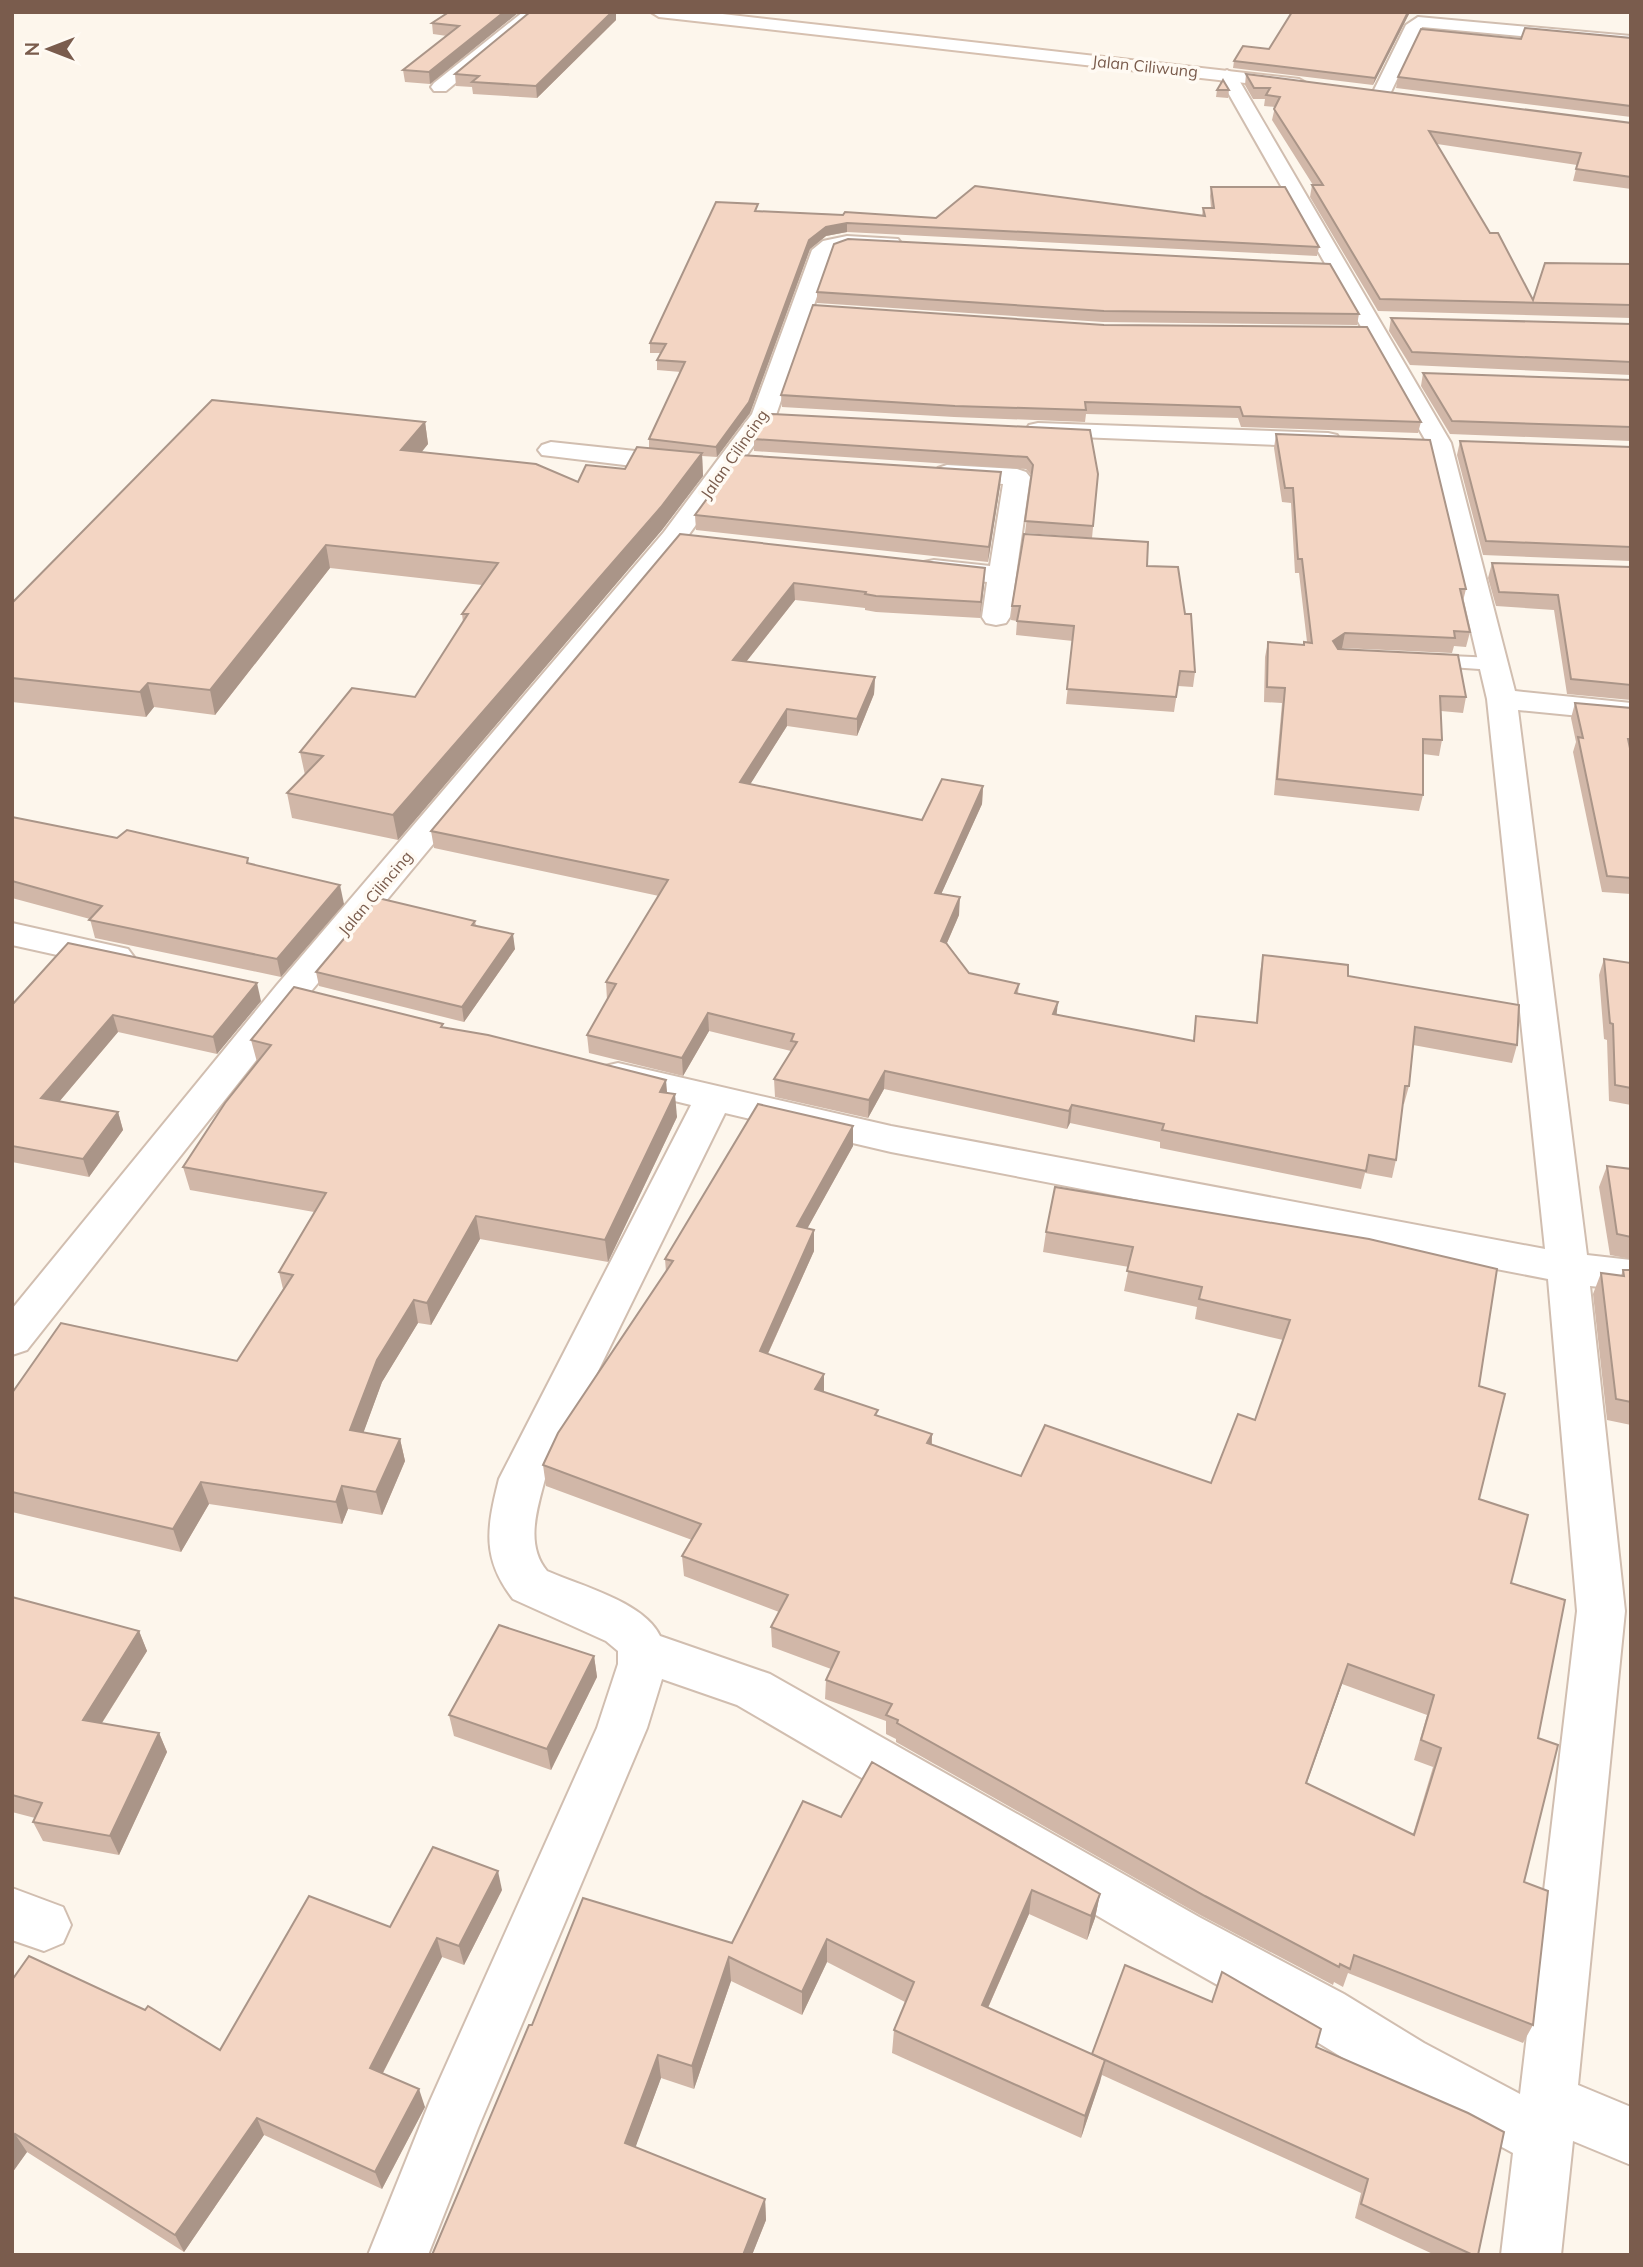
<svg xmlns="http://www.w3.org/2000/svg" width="1643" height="2267" viewBox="0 0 1643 2267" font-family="Mulish,sans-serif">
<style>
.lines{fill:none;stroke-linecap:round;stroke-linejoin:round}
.service-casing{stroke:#d1beb0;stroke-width:4}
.minor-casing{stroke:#d1beb0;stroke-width:4}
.secondary-casing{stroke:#d6c0b0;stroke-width:4}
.service{fill:#fff;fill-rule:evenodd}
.minor{fill:#fff;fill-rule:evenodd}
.secondary{fill:#fff;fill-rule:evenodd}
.wall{fill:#d1b7a8;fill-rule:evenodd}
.shaded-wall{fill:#aa9588}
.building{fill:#f3d5c3;stroke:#aa9588;stroke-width:2;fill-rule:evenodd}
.labels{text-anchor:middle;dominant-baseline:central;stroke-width:7;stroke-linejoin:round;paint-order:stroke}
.far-street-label{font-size:16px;fill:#7a5c4d;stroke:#fffaf3}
</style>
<rect width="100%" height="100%" fill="#fdf6ec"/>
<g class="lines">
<g class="service-casing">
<polygon id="service" points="1428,655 1494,658 1503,664 1494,670 1421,665 1419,661 1421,657"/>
</g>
<g class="minor-casing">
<g id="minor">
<polygon points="523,12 541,12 446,91 434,91 431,87 434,83"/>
<polygon points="1418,17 1631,36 1631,46 1422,27 1390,94 1381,99 1375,98 1372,94 1406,25"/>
<path d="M1227,70l9,5 215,368 64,248 116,12v18l-113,-11 69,545 44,5v30l-41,-4 35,325 -47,474 53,22v58l-58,-24 -12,114h-60l12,-102 -129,-70 -80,-49 -143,-81 -424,-248 -75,-26 -15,49 -169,400 -50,127h-60l62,-154 167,-373 21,-64v-13l-12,-10 -93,-42c-32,-41 -26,-72 -14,-120l192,-374 -86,-21 -6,-9 6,-9 13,-3 273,63 654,123 -58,-550 -60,-256 -209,-368zM725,1113l166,39 657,127 29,332 -57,483 -96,-51 -80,-49 -145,-77 -429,-243 -110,-38c-16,-34 -79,-50 -113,-65 -22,-26 -10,-62 -2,-92z"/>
<path d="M847,236l51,3 3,4 -3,4c-22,6 -44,-5 -66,6l-56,162 -94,129 -379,457 -276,349 -15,5v-46l265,-324 387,-453 88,-118 60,-164 11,-9z"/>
<polygon points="1038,423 1328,433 1337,435 1340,440 1337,445 1328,447 1029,435 1026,430 1029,425"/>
<polygon points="551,442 682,456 691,459 695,464 691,469 682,472 542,455 538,450 542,445"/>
<polygon points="947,465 1017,469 1026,472 1030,477 1010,617 1006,623 996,625 986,623 982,617 987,582 924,574 920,568 924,562 934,560 990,566 1003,484 938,478 934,473 938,468"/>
<polygon points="12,923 128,949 134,957 128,965 116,968 12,945"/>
<polygon points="12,1888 63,1907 71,1925 63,1943 44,1951 12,1940"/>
</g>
</g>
<g class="secondary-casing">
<polygon id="secondary" points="651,12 705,12 1299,79 1308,84 1299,89 659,17"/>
</g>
<use href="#service" class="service"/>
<use href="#minor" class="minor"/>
<use href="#secondary" class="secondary"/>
</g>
<g class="wall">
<polygon points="449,12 519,12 430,84 405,82 403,70 447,36 433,34 432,23"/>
<polygon points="530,12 616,12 616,20 537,98 473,94 472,87 456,86 455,74"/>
<polygon points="1410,12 1373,85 1233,68 1234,61 1269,49"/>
<polygon points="1631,38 1631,117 1396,88 1398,77 1521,39"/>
<polygon points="1246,74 1631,123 1631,189 1573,181 1577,165 1437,144 1490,233 1533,300 1631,264 1631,318 1378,311 1310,197 1312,185 1313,185 1272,120 1275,107 1264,106 1265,99 1253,99 1245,85"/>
<polygon points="1217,90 1229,90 1228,98 1216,97"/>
<polygon points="1211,187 1319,247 1317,256 847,232 826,236 810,249 750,413 717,457 702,456 703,476 662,530 398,840 292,818 287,793 305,775 300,752 415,697 463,622 462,614 482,585 330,568 215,715 154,707 146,717 12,702 12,603 425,422 428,444 421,452 578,482 625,469 649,448 649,439 681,372 657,370 657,360 660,353 650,353 650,343 758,211 936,218 1202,216 1203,208 1211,208 1210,196"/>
<polygon points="817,292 1359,314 1357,325 1103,322 817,303"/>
<polygon points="813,305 1421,422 1418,433 1241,427 1238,418 1086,414 1085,422 954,417 782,407 781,395"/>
<polygon points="1391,318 1631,324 1631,375 1410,365 1389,331"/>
<polygon points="1423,373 1631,380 1631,441 1450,434 1421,386"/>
<polygon points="1090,430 1098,474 1092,538 1025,533 1032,476 1026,469 754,451 754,439"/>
<polygon points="1276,434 1466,589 1463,601 1470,632 1466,647 1454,646 1452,653 1342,648 1466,697 1463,713 1441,711 1442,740 1439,756 1423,754 1423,795 1419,811 1274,795 1282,703 1264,702 1265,657 1268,642 1303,645 1307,642 1299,573 1295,573 1291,503 1282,502 1274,448"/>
<polygon points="1460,441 1631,447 1631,561 1483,555 1457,455"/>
<polygon points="1001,472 1000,486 988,562 696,530 695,515"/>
<polygon points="680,534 984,584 980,618 876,612 865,610 865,608 795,600 746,662 875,677 874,694 857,736 787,726 750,784 922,820 983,786 982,804 941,894 959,915 947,943 969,973 1019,984 1018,993 1057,1015 1193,1041 1196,1016 1256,1022 1260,973 1263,955 1348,976 1517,1045 1512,1063 1413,1045 1409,1086 1404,1104 1403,1104 1396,1160 1392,1178 1365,1173 1361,1189 1160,1148 1160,1142 1070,1123 1067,1129 884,1089 868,1118 775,1097 774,1079 791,1051 709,1031 683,1076 589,1053 587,1035 607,1000 606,982 659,896 434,848 431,831"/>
<polygon points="1492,563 1631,567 1631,700 1567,694 1554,610 1496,606 1488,578"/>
<polygon points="1147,566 1195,672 1193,687 1178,686 1174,712 1066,704 1073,641 1016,635 1017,621 1011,620 1012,606"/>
<polygon points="1575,703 1631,708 1631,894 1602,892 1573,752 1576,742 1571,718"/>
<polygon points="12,817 250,864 344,904 281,977 95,938 90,919 12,898"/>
<polygon points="475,921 476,926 515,949 464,1022 319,986 316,972"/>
<polygon points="1604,959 1631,963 1631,1105 1609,1101 1607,1040 1604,1039 1599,975"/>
<polygon points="261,1001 217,1054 118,1032 59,1102 118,1112 123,1130 89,1177 12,1162 12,1005"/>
<polygon points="444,1027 667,1093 677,1117 608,1262 480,1239 431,1325 418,1323 382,1382 363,1433 400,1439 405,1461 382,1515 348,1509 342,1524 209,1504 181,1552 12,1512 12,1393 237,1361 283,1289 279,1272 314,1212 190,1190 183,1167 257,1062 251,1040"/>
<path d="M853,1126v20l-46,83 7,1v21l-46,103 56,38 53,24 55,18v11l89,31 190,7 44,-63 28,-80 -88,-21 2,-12 -73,-16 5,-24 -86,-15 3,-20 9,-45 424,199v113l32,84 27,155 -14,144 9,143 -10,18 -175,-70 -5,14 -9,-5 -1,3 -133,-70 -304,-173v-3l-10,-5v-13l-61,-22 1,-19 5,-11 -59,-22 -1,-20 8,-15 -95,-36 -2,-20 10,-16 -146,-54 -3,-21 123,-193 -1,-13zM1342,1684l85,31 -13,45 19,7 -20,67 -107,-51z"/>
<polygon points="1607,1166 1631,1169 1631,1259 1610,1255 1599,1187"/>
<polygon points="1623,1270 1631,1270 1631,1425 1607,1420 1593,1294 1601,1273 1621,1276"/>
<polygon points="12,1597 139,1631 147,1651 102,1723 159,1733 167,1752 119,1855 43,1841 33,1822 35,1818 12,1812"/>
<polygon points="594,1656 597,1677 551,1770 454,1736 449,1715"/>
<polygon points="841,1817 1100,1894 1095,1918 1087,1940 1029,1914 988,2008 1092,2054 1316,2047 1478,2255 1435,2255 1355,2218 1361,2193 1102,2075 1081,2138 892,2053 894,2030 905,2002 827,1962 802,2015 731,1981 694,2089 661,2078 635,2147 765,2199 766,2220 752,2255 432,2255 532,2025 732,1943"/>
<polygon points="502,1890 464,1965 442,1957 383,2073 425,2107 382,2189 264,2135 184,2252 27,2152 12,2173 12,1980 220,2050"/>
</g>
<g class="shaded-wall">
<polygon points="504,12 519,12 430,84 429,72"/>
<polygon points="612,12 616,12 616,20 537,98 536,86"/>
<polygon points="1408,12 1410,12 1373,85 1375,78"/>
<polygon points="847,223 847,232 826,236 810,249 750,413 717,457 716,447 809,240 826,227"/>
<polygon points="425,422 428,444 405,473 401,450"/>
<polygon points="702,453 703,476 662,530 398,840 393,815"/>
<polygon points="1001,472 1000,486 988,562 989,547"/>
<polygon points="326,545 330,568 215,715 210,690"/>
<polygon points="985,568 984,584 980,618 981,602"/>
<polygon points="794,583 795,600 734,677 733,660"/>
<polygon points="1345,633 1342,648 1330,656 1333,641"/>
<polygon points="875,677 874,694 857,736 857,719"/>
<polygon points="148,683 154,707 146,717 140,692"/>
<polygon points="787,709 787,726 741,799 740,782"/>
<polygon points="983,786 982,804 934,910 935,893"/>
<polygon points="340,885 344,904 281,977 277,959"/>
<polygon points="960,897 959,915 940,959 941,941"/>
<polygon points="513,934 515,949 464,1022 462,1007"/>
<polygon points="257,983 261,1001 217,1054 213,1037"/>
<polygon points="1058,1002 1056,1020 1053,1014"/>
<polygon points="708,1013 709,1031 683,1076 682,1058"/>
<polygon points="113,1015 118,1032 47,1116 41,1098"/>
<polygon points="885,1071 884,1089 868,1118 869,1100"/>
<polygon points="666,1080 668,1103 660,1092"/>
<polygon points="675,1094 677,1117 608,1262 605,1240"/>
<polygon points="1072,1105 1070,1123 1067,1129 1069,1111"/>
<polygon points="118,1112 123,1130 89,1177 83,1159"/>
<polygon points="853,1126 853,1146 797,1247 797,1226"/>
<polygon points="476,1216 480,1239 431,1325 427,1303"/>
<polygon points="814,1230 814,1251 760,1371 760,1351"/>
<polygon points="414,1300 418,1323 382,1382 356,1453 350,1430 377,1360"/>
<polygon points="824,1374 824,1394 815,1389"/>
<polygon points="932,1434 931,1454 927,1443"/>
<polygon points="400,1439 405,1461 382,1515 376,1492"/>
<polygon points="201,1482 209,1504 181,1552 173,1529"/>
<polygon points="342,1486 348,1509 342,1524 336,1502"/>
<polygon points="139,1631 147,1651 91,1740 83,1720"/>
<polygon points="594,1656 597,1677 551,1770 547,1749"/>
<polygon points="1348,1664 1342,1684 1300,1802 1306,1783"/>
<polygon points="159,1733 167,1752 119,1855 110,1836"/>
<polygon points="498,1871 502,1890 464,1965 459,1946"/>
<polygon points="1032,1890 1029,1914 979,2028 982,2005"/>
<polygon points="1100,1894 1095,1918 1087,1940 1091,1916"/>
<polygon points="437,1938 442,1957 376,2086 370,2068"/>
<polygon points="827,1939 827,1962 802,2015 802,1992"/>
<polygon points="729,1957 731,1981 694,2089 692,2066"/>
<polygon points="658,2055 661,2078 629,2165 625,2143"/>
<polygon points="1105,2060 1100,2082 1081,2138 1085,2116"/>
<polygon points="419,2089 425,2107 382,2189 375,2172"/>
<polygon points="257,2118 264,2135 184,2252 175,2235"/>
<polygon points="15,2134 27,2152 12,2173 12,2139"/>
<polygon points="765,2199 766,2220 752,2255 743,2255"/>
</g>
<g class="building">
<polygon points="449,12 504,12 429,72 403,70 459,26 432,23"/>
<polygon points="530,12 612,12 536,86 472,82 479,76 455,74"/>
<polygon points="1292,12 1408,12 1375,78 1234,61 1243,46 1269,49"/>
<polygon points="1525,28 1631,38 1631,106 1398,77 1421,29 1521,39"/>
<polygon points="1246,74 1631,123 1631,177 1576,169 1581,153 1429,131 1490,233 1498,233 1533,300 1545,263 1631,264 1631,305 1380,299 1312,185 1323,185 1274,109 1280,97 1266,95 1270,88 1254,88"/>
<polygon points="1223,80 1229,90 1217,90"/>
<polygon points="975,186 1205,216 1203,208 1214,208 1211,187 1285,187 1319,247 847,223 826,227 809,240 749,402 716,447 649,439 685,362 657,360 666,344 650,343 716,202 758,204 755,211 843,215 845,212 936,218"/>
<polygon points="848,239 1330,264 1359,314 1104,311 817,292 834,244"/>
<polygon points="813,305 1104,325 1367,327 1421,422 1243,416 1240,407 1085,402 1086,410 955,406 781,395"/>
<polygon points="1391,318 1631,324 1631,362 1412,352"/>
<polygon points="1423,373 1631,380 1631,427 1452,421"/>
<polygon points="212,400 425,422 401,450 536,464 578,482 586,465 625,469 637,447 702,453 661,507 393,815 287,793 323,756 300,752 352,688 415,697 468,614 462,614 498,563 326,545 210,690 148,683 140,692 12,678 12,603"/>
<polygon points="772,414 1090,430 1098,474 1093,526 1025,521 1033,465 1027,457 754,439"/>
<polygon points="1276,434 1430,440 1466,589 1460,589 1470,632 1454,631 1455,638 1345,633 1333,641 1338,649 1458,655 1466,697 1440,696 1442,740 1423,739 1423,795 1277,779 1285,688 1267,687 1268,642 1304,645 1304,642 1312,643 1302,559 1298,559 1293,488 1285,488"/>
<polygon points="1460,441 1631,447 1631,547 1486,541"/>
<polygon points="739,455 1001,472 989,547 695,515"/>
<polygon points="680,534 985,568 981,602 876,596 865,594 866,592 794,583 733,660 875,677 857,719 787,709 740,782 922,820 942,779 983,786 935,893 960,897 941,941 946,943 969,973 1019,984 1015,993 1058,1002 1053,1014 1194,1041 1196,1016 1257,1023 1263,955 1348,965 1348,976 1519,1005 1517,1045 1415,1027 1409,1086 1405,1086 1396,1160 1369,1155 1366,1171 1162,1130 1164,1124 1072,1105 1069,1111 885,1071 869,1100 774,1079 797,1042 791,1041 794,1034 708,1013 682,1058 587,1035 616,984 606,982 668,880 431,831"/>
<polygon points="1024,534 1148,542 1147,566 1178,567 1185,614 1191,614 1195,672 1180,671 1176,697 1067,689 1074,626 1017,621 1020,606 1012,606"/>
<polygon points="1492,563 1631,567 1631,685 1571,679 1558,595 1499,592"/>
<polygon points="1575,703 1631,708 1631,739 1628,739 1631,753 1631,878 1607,876 1578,737 1583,738"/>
<polygon points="12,817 117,838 127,830 248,858 247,863 340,885 277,959 89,920 102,906 12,881"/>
<polygon points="378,898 475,921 472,925 513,934 462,1007 316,972"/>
<polygon points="68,943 257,983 213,1037 113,1015 41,1098 118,1112 83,1159 12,1146 12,1005"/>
<polygon points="1604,959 1631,963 1631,1088 1615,1085 1613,1024 1610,1023"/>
<polygon points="294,987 443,1024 441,1027 488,1035 666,1080 660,1092 675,1094 605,1240 476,1216 427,1303 414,1300 377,1360 350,1430 400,1439 376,1492 342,1486 336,1502 201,1482 173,1529 12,1492 12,1393 61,1323 237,1361 293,1275 279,1272 326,1193 183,1167 225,1103 271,1045 251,1040"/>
<path d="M758,1104l95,22 -56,100 17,4 -54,121 64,23 -9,15 63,21 -3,5 57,19 -5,9 94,33 24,-51 166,58 27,-69 17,6 35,-100 -91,-21 3,-12 -75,-16 6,-24 -87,-15 9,-45 314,52 128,30 -18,117 26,8 -26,105 49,16 -17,68 54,17 -27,138 20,7 -34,137 24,9 -15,134 -179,-70 -4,14 -10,-5 -1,3 -134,-71 -308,-173 1,-3 -12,-5 6,-11 -66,-24 13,-28 -68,-25 17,-32 -106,-39 19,-32 -158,-59 15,-32 115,-172 -8,-2zM1348,1664l86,31 -13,45 20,8 -27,87 -108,-52z"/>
<polygon points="1607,1166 1631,1169 1631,1237 1617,1234"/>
<polygon points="1623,1270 1631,1270 1631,1402 1616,1399 1601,1273 1624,1276"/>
<polygon points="12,1597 139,1631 83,1720 159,1733 110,1836 33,1822 42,1803 12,1795"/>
<polygon points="499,1625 594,1656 547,1749 449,1715"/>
<polygon points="872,1762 1100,1894 1091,1916 1032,1890 982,2005 1105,2060 1085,2116 894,2030 914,1982 827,1939 802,1992 729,1957 692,2066 658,2055 625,2143 765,2199 743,2255 432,2255 529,2025 532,2025 583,1898 732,1943 803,1801 841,1817"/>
<polygon points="433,1847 498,1871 459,1946 437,1938 370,2068 419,2089 375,2172 257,2118 175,2235 15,2134 12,2139 12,1980 29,1956 145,2010 148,2006 220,2050 309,1896 390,1927"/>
<polygon points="1125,1965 1212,2002 1222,1972 1321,2029 1316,2047 1468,2113 1504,2132 1478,2255 1473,2255 1361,2204 1368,2179 1092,2054"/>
</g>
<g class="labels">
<g class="far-street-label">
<text transform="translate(1145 66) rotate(6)">Jalan Ciliwung</text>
<text transform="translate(734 454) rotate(-55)">Jalan Cilincing</text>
<text transform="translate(375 893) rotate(-50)">Jalan Cilincing</text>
</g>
</g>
<rect width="1643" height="2267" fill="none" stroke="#7a5c4d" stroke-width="28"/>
<g transform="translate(49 49) rotate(270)" stroke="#fffaf3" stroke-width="5" paint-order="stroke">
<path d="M0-5L12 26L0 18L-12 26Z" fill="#7a5c4d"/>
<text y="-10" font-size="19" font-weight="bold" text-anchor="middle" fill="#7a5c4d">N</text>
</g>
</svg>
